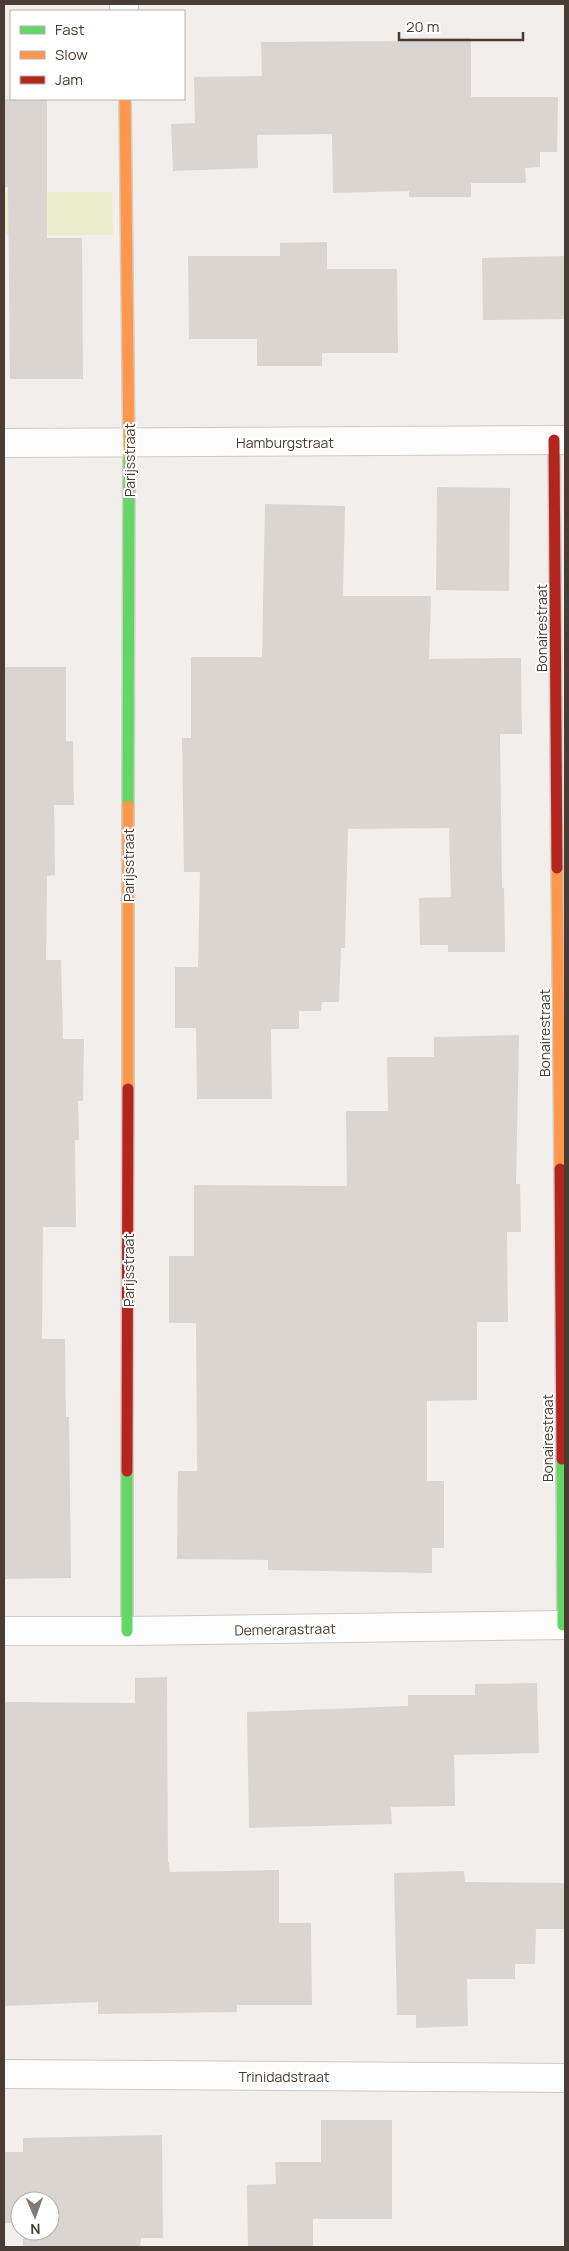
<svg xmlns="http://www.w3.org/2000/svg" width="569" height="2251" viewBox="0 0 569 2251" font-family="Manrope,sans-serif">
<style>
.green{fill:#e9edc9}
.building{fill:#dad5d1}
.lines{fill:none;stroke-linecap:round;stroke-linejoin:round}
.street-casing{stroke:#cfcac7;stroke-width:30}
.fast-casing{stroke:#d5ccc4;stroke-width:14}
.slow-casing{stroke:#d5ccc4;stroke-width:14}
.jam-casing{stroke:#d5ccc4;stroke-width:14}
.street{stroke:#fdfcfc;stroke-width:28}
.fast{stroke:#63d668;stroke-width:11}
.slow{stroke:#ff974d;stroke-width:11}
.jam{stroke:#b3261e;stroke-width:11}
.labels{text-anchor:middle;dominant-baseline:central;stroke-width:4;stroke-linejoin:round;paint-order:stroke}
.street-label{font-size:14px;fill:#493c35;stroke:#fff}
</style>
<rect width="100%" height="100%" fill="#f2eeeb"/>
<polygon class="green" points="4,192 112,192 113,235 4,235"/>
<g class="building">
<polygon points="408,38 471,38 471,97 558,97 557,152 540,152 540,167 525,168 526,183 471,183 471,197 409,197 409,191 333,193 332,134 257,135 258,168 173,171 171,124 195,123 194,77 262,76 261,42 408,41"/>
<polygon points="4,99 47,99 47,238 82,238 83,379 10,379 8,187 4,187"/>
<polygon points="327,242 327,269 397,269 398,353 322,353 322,366 257,366 257,339 189,339 188,256 280,256 280,243"/>
<polygon points="565,256 565,319 483,320 482,258"/>
<polygon points="437,487 510,488 509,591 436,590"/>
<polygon points="265,504 345,506 343,596 431,596 429,659 521,658 522,734 500,734 502,888 504,888 505,952 448,952 448,945 420,945 419,898 451,897 449,828 348,829 345,948 341,948 339,1002 322,1002 321,1011 299,1011 299,1029 271,1029 272,1099 197,1099 196,1028 175,1028 175,967 198,967 200,872 184,872 182,738 191,738 191,657 262,657"/>
<polygon points="4,667 66,667 66,741 73,741 74,805 54,805 55,875 47,876 46,960 61,960 63,1039 84,1039 83,1101 78,1101 79,1140 75,1140 76,1227 43,1227 42,1339 65,1339 66,1417 69,1417 71,1578 4,1579"/>
<polygon points="519,1035 516,1184 520,1184 521,1232 507,1232 508,1322 477,1322 477,1400 427,1401 427,1481 444,1481 444,1548 432,1548 432,1573 268,1570 268,1560 177,1559 178,1471 197,1471 196,1323 169,1323 169,1256 194,1256 194,1185 347,1186 346,1111 388,1111 387,1057 434,1057 434,1037"/>
<polygon points="167,1677 168,1862 169,1862 170,1872 279,1870 279,1923 311,1923 312,2005 237,2005 237,2012 98,2014 98,2002 4,2006 4,1702 135,1703 135,1678"/>
<polygon points="537,1683 539,1753 454,1755 455,1806 391,1807 392,1824 249,1828 247,1712 408,1706 408,1695 475,1695 475,1684"/>
<polygon points="464,1871 465,1882 565,1883 565,1929 536,1929 535,1964 515,1964 515,1979 467,1979 468,2026 416,2028 416,2015 397,2015 394,1873"/>
<polygon points="321,2120 392,2120 392,2219 313,2219 313,2247 248,2247 247,2185 276,2184 275,2162 321,2162"/>
<polygon points="162,2135 163,2238 141,2238 140,2247 23,2247 23,2231 50,2231 50,2201 20,2201 20,2223 4,2223 4,2152 23,2152 23,2138"/>
</g>
<g class="lines">
<g class="street-casing">
<g id="street">
<polyline points="124,4 124,11"/>
<polyline points="4,443 565,440"/>
<polyline points="4,1631 127,1631 565,1625"/>
<polyline points="4,2074 565,2078"/>
</g>
</g>
<g class="fast-casing">
<g id="fast">
<polyline points="128,806 129,454"/>
<polyline points="562,1459 563,1625"/>
<polyline points="127,1631 127,1471"/>
</g>
</g>
<g class="slow-casing">
<g id="slow">
<polyline points="125,99 129,454"/>
<polyline points="557,868 560,1169"/>
<polyline points="128,1089 128,806"/>
</g>
</g>
<g class="jam-casing">
<g id="jam">
<polyline points="554,440 557,868"/>
<polyline points="560,1169 562,1459"/>
<polyline points="127,1471 128,1089"/>
</g>
</g>
<use href="#street" class="street"/>
<use href="#fast" class="fast"/>
<use href="#slow" class="slow"/>
<use href="#jam" class="jam"/>
</g>
<g class="labels">
<g class="street-label">
<text x="285" y="442">Hamburgstraat</text>
<text transform="translate(129 460) rotate(-90)">Parijsstraat</text>
<text transform="translate(541 628) rotate(-90)">Bonairestraat</text>
<text transform="translate(128 865) rotate(-90)">Parijsstraat</text>
<text transform="translate(544 1033) rotate(-90)">Bonairestraat</text>
<text transform="translate(128 1270) rotate(-90)">Parijsstraat</text>
<text transform="translate(547 1438) rotate(-90)">Bonairestraat</text>
<text transform="translate(285 1629) rotate(-1)">Demerarastraat</text>
<text x="284" y="2076">Trinidadstraat</text>
</g>
</g>
<rect width="569" height="2251" fill="none" stroke="#493c35" stroke-width="10"/>
<rect x="10" y="10" width="175" height="90" fill="#ffffff" stroke="#b6b1ae"/>
<rect x="20" y="26" width="25" height="8" fill="#63d668" stroke="#b6b1ae"/>
<text x="55" y="35" font-size="15" fill="#493c35">Fast</text>
<rect x="20" y="51" width="25" height="8" fill="#ff974d" stroke="#b6b1ae"/>
<text x="55" y="60" font-size="15" fill="#493c35">Slow</text>
<rect x="20" y="76" width="25" height="8" fill="#b3261e" stroke="#b6b1ae"/>
<text x="55" y="85" font-size="15" fill="#493c35">Jam</text>
<g transform="translate(35 2216) rotate(178)"><circle r="24" fill="#ffffff" stroke="#b6b1ae"/>
<path d="M0-4L9 19L0 12L-9 19Z" fill="#847a75"/>
<text y="-8" font-size="14" font-weight="bold" text-anchor="middle" fill="#493c35">N</text>
</g>
<path d="M399 32v8h124v-8" fill="none" stroke="#493c35" stroke-width="2.5"/>
<text x="406" y="32" font-size="15" fill="#493c35" stroke="#ffffff" stroke-width="4" paint-order="stroke">20 m</text>
</svg>
